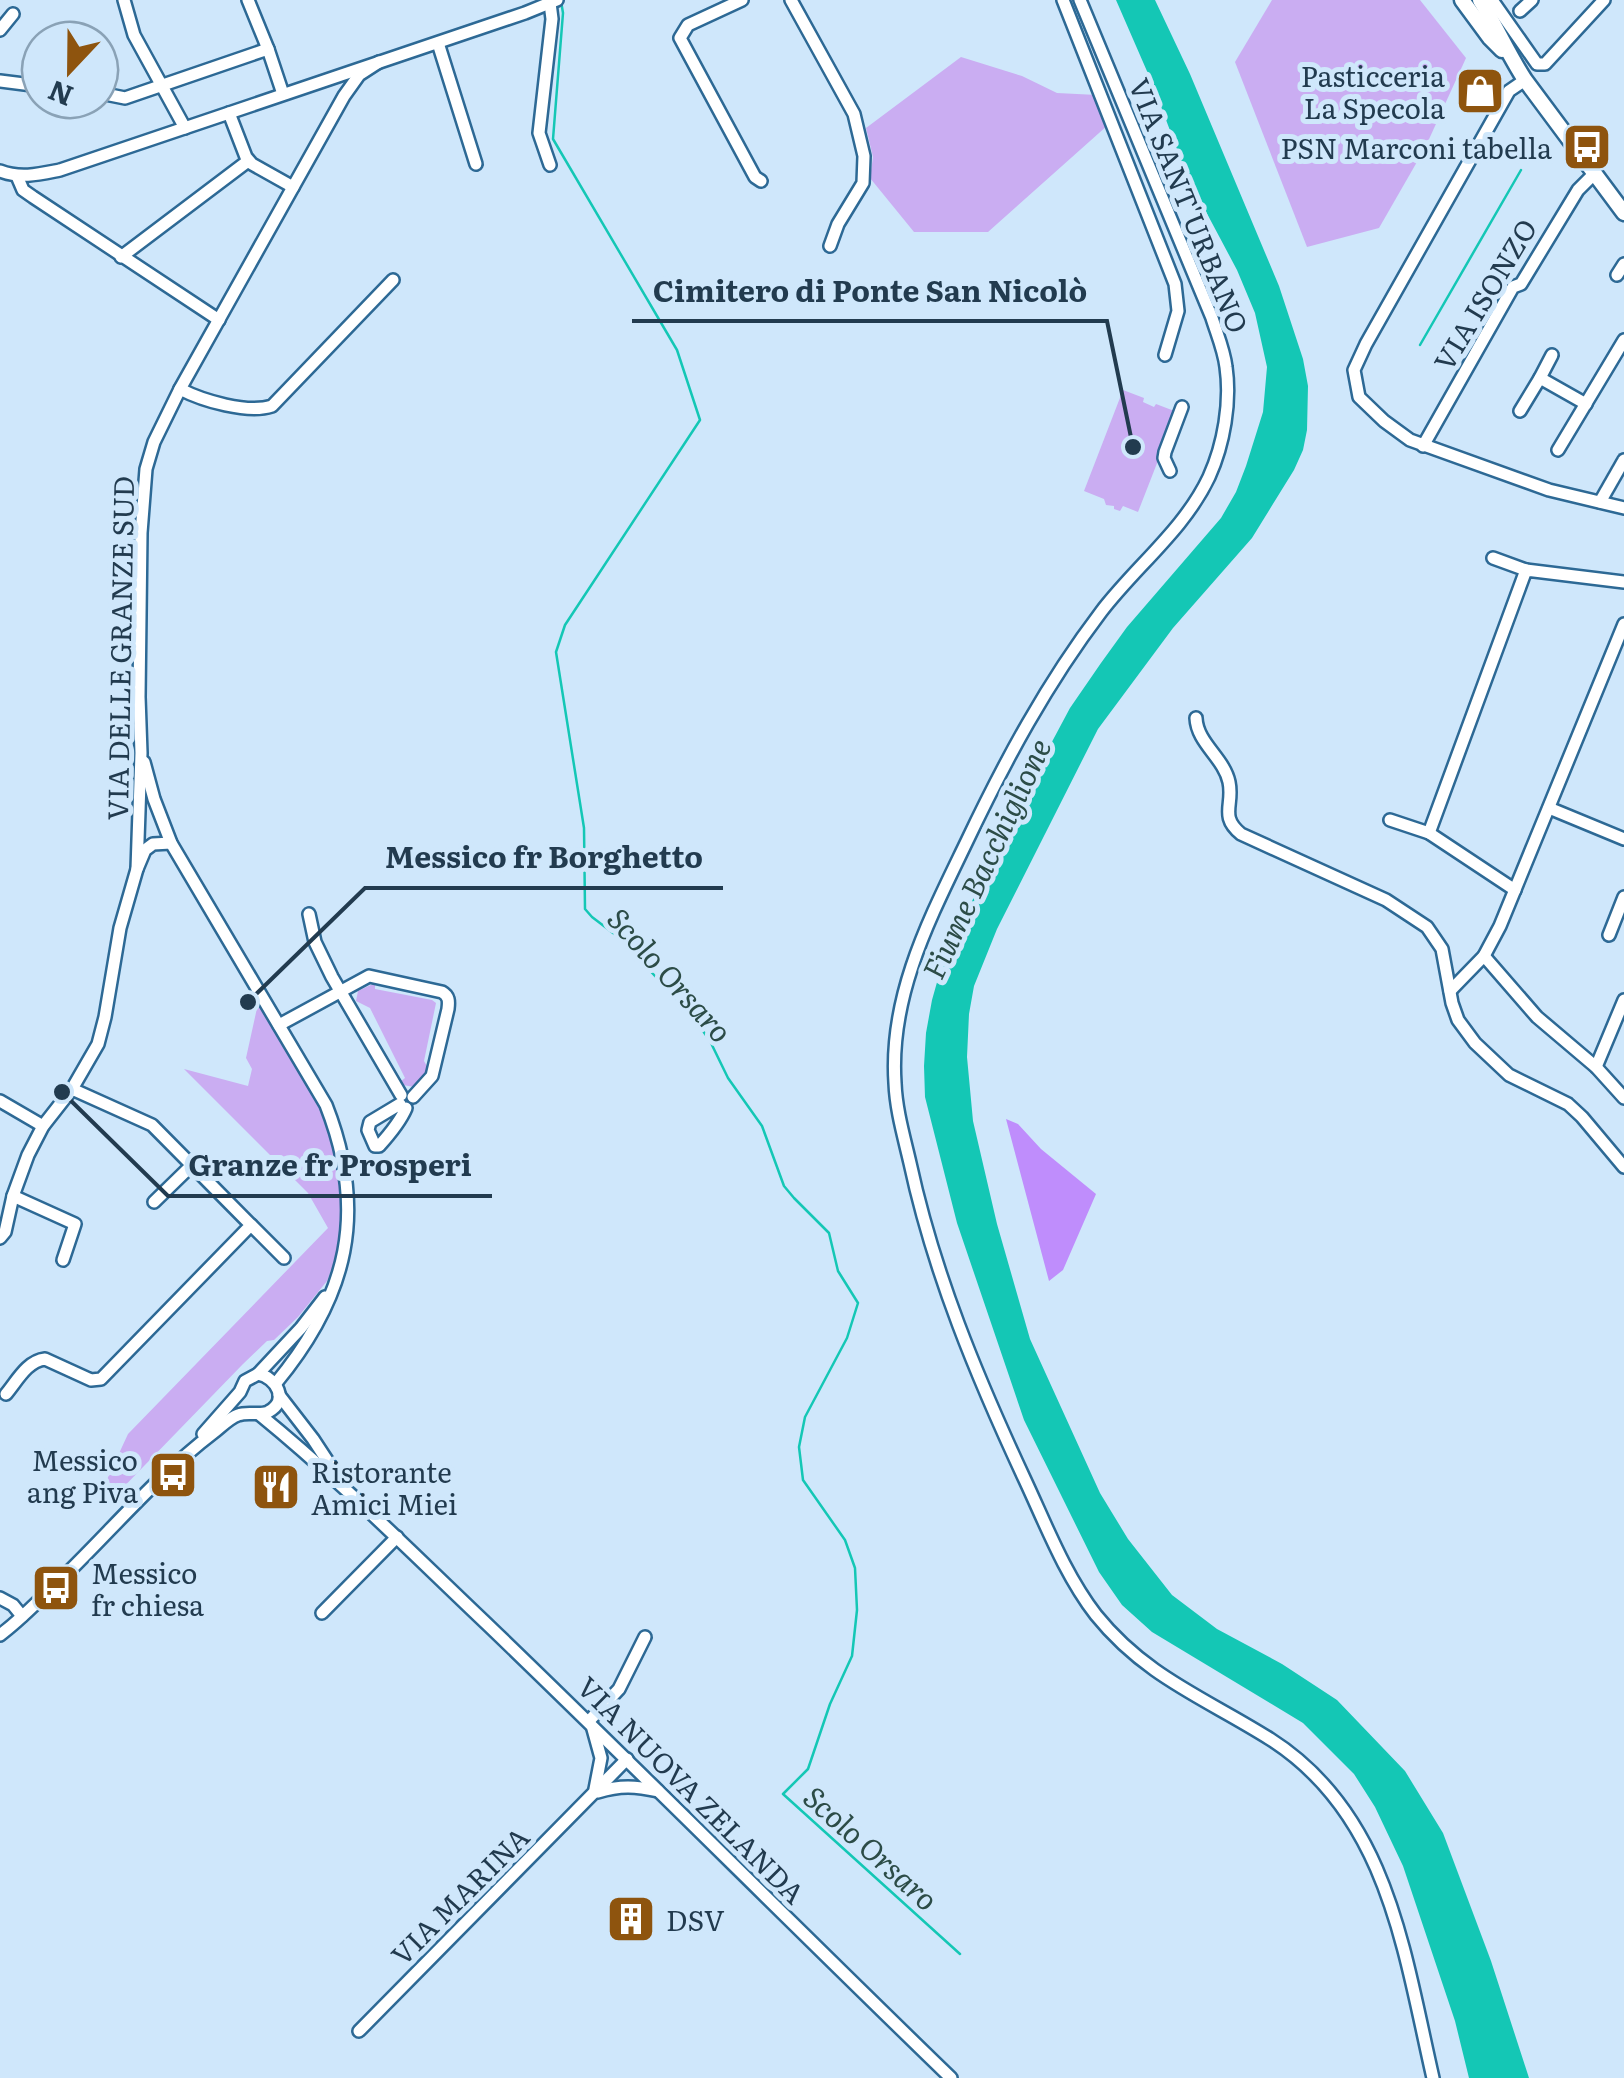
<svg xmlns="http://www.w3.org/2000/svg" width="1624" height="2078" viewBox="0 0 1624 2078" font-family="Literata,serif">
<style>
.green{fill:#caadf2}
.forest{fill:#bf8dfc}
.water{fill:#14c7b5}
.lines{fill:none;stroke-linecap:round;stroke-linejoin:round}
.stream{stroke:#14c7b5;stroke-width:2.5}
.minor-casing{stroke:#2d6995;stroke-width:16}
.major-casing{stroke:#2d6995;stroke-width:19}
.minor{stroke:#fff;stroke-width:11}
.major{stroke:#fff;stroke-width:14}
.labels{text-anchor:middle;dominant-baseline:central;stroke-width:10;stroke-linejoin:round;paint-order:stroke}
.poi-label{font-size:28px;fill:#223b4f;stroke:#cfe7fb;text-anchor:end}
.street-label{font-size:28px;fill:#223b4f;stroke:#cfe7fb}
.water-label{font-size:30px;font-style:italic;fill:#2c4c47;stroke:#cfe7fb}
.leader{fill:none;stroke:#223b4f;stroke-width:4}
.callout-dot{fill:#223b4f;stroke:#cfe7fb;stroke-width:4}
.callout-label{font-size:30px;text-anchor:middle;font-weight:bold;fill:#223b4f;stroke:#cfe7fb;stroke-width:10;stroke-linejoin:round;paint-order:stroke}
</style>
<rect width="100%" height="100%" fill="#cfe7fb"/>
<g class="green">
<polygon points="1272,0 1420,0 1466,58 1425,148 1379,228 1307,247 1235,62"/>
<polygon points="961,57 1022,76 1057,93 1097,95 1108,125 988,232 914,232 870,178 873,157 866,128"/>
<polygon points="1123,390 1144,398 1143,402 1154,407 1156,404 1177,412 1138,512 1123,506 1120,511 1114,509 1114,506 1106,505 1104,499 1084,491"/>
<polygon points="375,983 375,989 432,1000 436,1003 424,1061 429,1070 414,1087 403,1085 400,1082 405,1078 370,1008 356,1001 358,991"/>
<polygon points="261,990 328,1104 349,1225 327,1281 298,1317 274,1340 267,1341 243,1364 111,1500 104,1503 97,1501 128,1434 328,1228 308,1193 184,1069 248,1086 252,1069 246,1058"/>
</g>
<polygon class="forest" points="1006,1119 1018,1124 1041,1149 1096,1194 1063,1270 1049,1281"/>
<polygon class="water" points="1116,0 1155,0 1190,74 1279,286 1303,359 1308,386 1307,430 1303,450 1294,470 1252,538 1173,628 1098,729 997,929 974,986 969,1014 967,1057 973,1121 997,1224 1030,1339 1100,1493 1128,1539 1172,1595 1217,1629 1282,1664 1337,1700 1405,1771 1443,1833 1491,1961 1529,2078 1469,2078 1455,2021 1403,1866 1375,1807 1354,1774 1303,1723 1152,1632 1122,1605 1099,1572 1024,1420 957,1223 925,1097 924,1066 926,1033 932,1000 943,961 1022,798 1070,708 1101,663 1127,627 1221,518 1236,492 1246,466 1263,412 1267,367 1255,313 1237,270 1187,176 1153,85"/>
<g class="lines">
<g class="stream">
<polyline points="561,1 563,13 553,139 677,350 700,420 565,625 556,652 584,828 585,909 592,917 617,936 642,962 694,1018 710,1041 728,1078 762,1126 784,1186 794,1198 829,1233 838,1271 858,1303 847,1338 805,1417 799,1447 803,1480 845,1540 855,1568 857,1610 852,1656 830,1704 808,1769 783,1794 960,1954"/>
<polyline points="1420,345 1521,170"/>
</g>
<g class="minor-casing">
<g id="minor">
<polyline points="124,0 134,35 185,128"/>
<polyline points="248,0 268,49"/>
<polyline points="742,0 688,25 680,38 755,177 761,181"/>
<polyline points="791,0 854,114 864,156 863,183 838,224 830,246"/>
<polyline points="1063,0 1175,284 1178,311 1165,355"/>
<path d="M1080,0l132,318c5,16 12,32 14,49 5,35 -2,77 -17,110 -25,53 -73,89 -108,135 -54,71 -96,149 -134,229 -37,77 -78,154 -72,242 1,27 9,54 15,80 24,111 67,214 115,317 21,45 40,95 71,135 50,62 109,83 174,124 118,75 134,213 163,339"/>
<polyline points="1492,0 1537,64 1545,64 1604,0"/>
<polyline points="1520,11 1532,0"/>
<polyline points="0,30 13,14"/>
<polyline points="71,31 74,40"/>
<polyline points="438,43 476,164"/>
<polyline points="1525,80 1509,91 1366,344 1354,370 1359,397 1384,421 1410,440 1549,490 1624,508"/>
<polyline points="0,81 40,86"/>
<polyline points="100,93 125,98 268,49 283,94"/>
<polyline points="229,113 246,157 252,164 293,187"/>
<polyline points="550,165 539,133 552,19 550,3"/>
<path d="M0,171c21,8 40,3 60,-1l465,-157 32,-13"/>
<polyline points="17,176 23,190 33,197 219,320"/>
<polyline points="121,257 248,161"/>
<polyline points="1617,275 1624,264"/>
<polyline points="1540,378 1552,355"/>
<path d="M180,389c23,12 68,25 92,17l121,-126"/>
<polyline points="1520,411 1540,378 1586,404"/>
<polyline points="1423,446 1513,287 1521,284 1578,190 1595,173"/>
<polyline points="1558,450 1624,340"/>
<polyline points="1170,471 1164,458 1165,452 1182,407"/>
<polyline points="1600,502 1624,460"/>
<polyline points="1493,558 1526,570"/>
<path d="M1196,718c1,25 28,40 33,64 5,23 -10,34 12,52l145,66 41,27 15,22 10,54 6,17 17,23 34,32 59,29 14,13 42,50"/>
<path d="M144,762l10,37 17,44 155,262c42,107 22,191 -50,278"/>
<polyline points="1549,808 1624,839"/>
<polyline points="1390,820 1429,833 1515,890"/>
<polyline points="1429,833 1526,570 1624,582"/>
<polyline points="137,869 141,753 139,697 141,533 146,469 154,442 180,389 344,96 359,75 379,62"/>
<polyline points="309,914 315,942 332,977 401,1095"/>
<polyline points="1609,935 1624,897"/>
<polyline points="1484,956 1537,1017 1596,1067 1624,1098"/>
<polyline points="1450,991 1484,956 1500,926 1624,624"/>
<path d="M279,1025l90,-49 73,16c7,4 7,9 6,17l-16,67 -19,21"/>
<polyline points="1596,1067 1624,1000"/>
<polyline points="0,1101 43,1126"/>
<path d="M400,1104l-30,18 -2,8 7,16h4c10,-11 21,-24 27,-38"/>
<polyline points="13,1196 75,1224 63,1260"/>
<polyline points="154,1202 192,1165"/>
<polyline points="251,1225 284,1258"/>
<polyline points="0,1238 5,1232 13,1196 28,1155 43,1126 72,1089 98,1044 105,1017 120,928 137,869 145,850 153,844 171,843"/>
<path d="M6,1394c11,-13 21,-33 39,-35l46,21 10,-1 150,-154 -99,-100 -80,-36"/>
<polyline points="279,1395 313,1439 334,1471"/>
<path d="M259,1414c81,66 154,140 230,212 155,149 307,302 462,452"/>
<polyline points="203,1434 240,1392 245,1381 258,1374 301,1328 325,1297"/>
<polyline points="0,1598 13,1605 22,1616"/>
<polyline points="322,1613 397,1537"/>
<path d="M0,1635c19,-14 35,-31 52,-47 54,-51 102,-110 161,-155 8,-6 16,-15 25,-18 10,-4 21,1 30,-3 22,-11 8,-35 -10,-38"/>
<polyline points="589,1721 619,1689 645,1637"/>
<polyline points="593,1729 601,1758 595,1789"/>
<path d="M598,1792c22,-7 38,-6 60,-1"/>
<polyline points="359,2031 627,1759"/>
</g>
</g>
<g class="major-casing">
<g id="major">
<polyline points="1462,0 1490,38 1502,50"/>
<path d="M1480,0c16,26 28,54 45,80l99,133"/>
</g>
</g>
<use href="#minor" class="minor"/>
<use href="#major" class="major"/>
</g>
<defs>
<g id="shop-square" transform="scale(2.5)"><rect x="-9" y="-9" width="18" height="18" rx="4" fill="#8e540e" stroke="#cfe7fb"/><path d="M-5-2.5h2.3a2.7 3.5 0 0 1 5.4 0H5L5.5 6h-11ZM-1.5-2.5h3a1.5 2.3 0 0 0-3 0Z" fill="#fff"/></g>
<g id="bus-square" transform="scale(2.5)"><rect x="-9" y="-9" width="18" height="18" rx="4" fill="#8e540e" stroke="#cfe7fb"/><path d="M-5-6H5V4H4V6H2V4H-2V6H-4V4H-5ZM-3.5-4V0h7V-4ZM-3.5 1.2v1.5H-2V1.2ZM2 1.2v1.5H3.5V1.2Z" fill="#fff"/></g>
<g id="restaurant-square" transform="scale(2.5)"><rect x="-9" y="-9" width="18" height="18" rx="4" fill="#8e540e" stroke="#cfe7fb"/><path d="M-5-6h1v4h1v-4h1v4h1v-4h1v5L-1.5 .5V6h-2V.5L-5-1ZM5-6V6H3V1.5H1.5Q1.5-4 5-6Z" fill="#fff"/></g>
<g id="building-square" transform="scale(2.5)"><rect x="-9" y="-9" width="18" height="18" rx="4" fill="#8e540e" stroke="#cfe7fb"/><path d="M-4-6H4V6H1V3H-1V6H-4ZM-2.5-4.3h1.7v1.8h-1.7ZM.8-4.3h1.7v1.8H.8ZM-2.5-1h1.7V.8h-1.7ZM.8-1h1.7V.8H.8Z" fill="#fff"/></g>
</defs>
<g fill-rule="evenodd">
<use href="#shop-square" x="1480" y="91"/>
<use href="#bus-square" x="1587" y="147"/>
<use href="#bus-square" x="173" y="1475"/>
<use href="#restaurant-square" x="276" y="1487"/>
<use href="#bus-square" x="56" y="1588"/>
<use href="#building-square" x="631" y="1919"/>
</g>
<g class="labels">
<g class="poi-label">
<text x="1445" y="75">Pasticceria<tspan x="1445" dy="32">La Specola</tspan></text>
<text x="1552" y="147">PSN Marconi tabella</text>
<text x="138" y="1459">Messico<tspan x="138" dy="32">ang Piva</tspan></text>
<text x="311" y="1471" text-anchor="start">Ristorante<tspan x="311" dy="32">Amici Miei</tspan></text>
<text x="91" y="1572" text-anchor="start">Messico<tspan x="91" dy="32">fr chiesa</tspan></text>
<text x="666" y="1919" text-anchor="start">DSV</text>
</g>
<g class="street-label">
<text transform="translate(1190 205) rotate(68)">VIA SANT'URBANO</text>
<text transform="translate(1484 294) rotate(-59)">VIA ISONZO</text>
<text transform="translate(119 648) rotate(-89)">VIA DELLE GRANZE SUD</text>
<text transform="translate(692 1789) rotate(45)">VIA NUOVA ZELANDA</text>
<text transform="translate(459 1895) rotate(-45)">VIA MARINA</text>
</g>
<g class="water-label">
<text transform="translate(985 858) rotate(-65)">Fiume Bacchiglione</text>
<text transform="translate(671 974) rotate(48)">Scolo Orsaro</text>
<text transform="translate(872 1847) rotate(42)">Scolo Orsaro</text>
</g>
</g>
<path class="leader" d="M1133 447L1107 321H632M248 1002L365 888H723M62 1092L168 1196H492"/>
<g class="callout-dot">
<circle cx="1133" cy="447" r="10"/>
<circle cx="248" cy="1002" r="10"/>
<circle cx="62" cy="1092" r="10"/>
</g>
<g class="callout-label">
<text x="870" y="302">Cimitero di Ponte San Nicolò</text>
<text x="544" y="868">Messico fr Borghetto</text>
<text x="330" y="1176">Granze fr Prosperi</text>
</g>
<g transform="translate(70 70) rotate(202)"><circle r="48" fill="#cfe7fb" stroke="#8aa2b6" stroke-width="2.5"/>
<path d="M0-8L18 38L0 25L-18 38Z" fill="#8e540e"/>
<text y="-15" font-size="28" font-weight="bold" text-anchor="middle" fill="#223b4f">N</text>
</g>
</svg>
